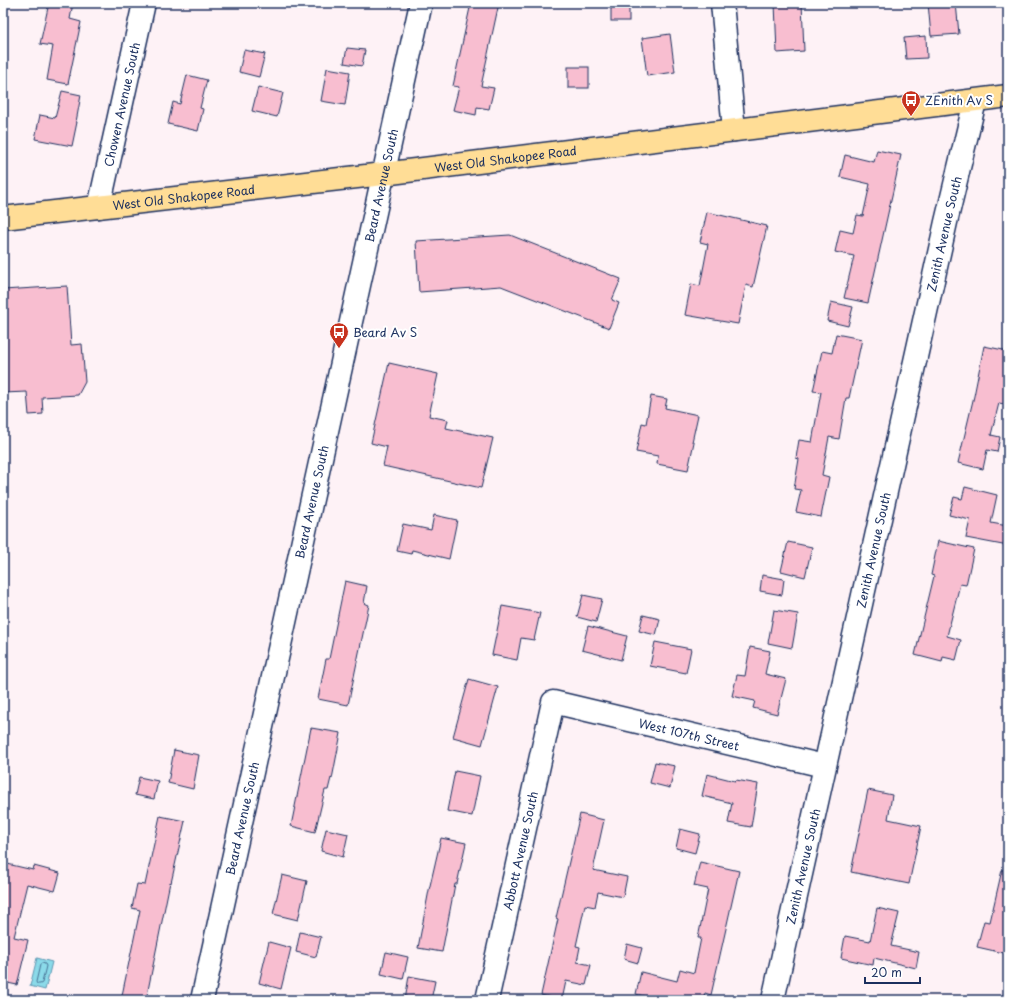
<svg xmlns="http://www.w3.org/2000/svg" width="1011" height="1003" viewBox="0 0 1011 1003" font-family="'Playpen Sans',sans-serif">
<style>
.water{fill:#8bdae9;stroke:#5e96b1}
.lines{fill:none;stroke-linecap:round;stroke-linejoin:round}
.shore{stroke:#487396;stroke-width:1}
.building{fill:#f8bed0;stroke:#1b2f5e}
.minor-casing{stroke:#1b2f5e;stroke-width:25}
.major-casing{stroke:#1b2f5e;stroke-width:25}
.minor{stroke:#fff;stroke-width:22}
.major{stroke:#ffdd96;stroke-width:22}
.labels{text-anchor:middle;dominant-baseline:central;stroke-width:4;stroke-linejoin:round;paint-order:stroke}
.poi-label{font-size:12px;fill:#1b2f5e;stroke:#fff;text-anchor:start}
.street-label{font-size:12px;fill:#1b2f5e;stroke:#fff}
</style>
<rect width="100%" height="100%" fill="#fef2f6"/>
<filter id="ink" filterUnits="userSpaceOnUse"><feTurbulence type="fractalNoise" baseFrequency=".025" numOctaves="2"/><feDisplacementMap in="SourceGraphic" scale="8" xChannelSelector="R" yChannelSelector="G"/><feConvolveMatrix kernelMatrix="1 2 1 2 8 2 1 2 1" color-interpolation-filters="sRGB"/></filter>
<g filter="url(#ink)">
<polygon class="water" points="37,958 52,962 45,990 30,986"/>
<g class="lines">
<polygon class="shore" points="42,963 45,964 46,966 42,983 40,984 37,984 36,982 40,965"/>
</g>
<g class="building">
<polygon points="49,3 73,3 70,19 81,22 68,84 47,80 53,46 40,44"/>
<polygon points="471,3 499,3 481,86 494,88 489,109 477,107 476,115 453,110 459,87 453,86"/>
<rect x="611" y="3" width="18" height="18"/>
<polygon points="775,3 802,3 804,51 777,53"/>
<polygon points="928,3 956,3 959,34 931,36"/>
<polygon points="670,34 675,72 647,76 642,38"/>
<polygon points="926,36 927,58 906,59 904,38"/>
<polygon points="347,48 365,50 362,66 344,63"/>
<polygon points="244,50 265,54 259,77 239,72"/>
<rect x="568" y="67" width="21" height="21"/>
<polygon points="327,68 350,72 345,105 321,101"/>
<polygon points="187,75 207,80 200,108 203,109 198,131 168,124 173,102 180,104"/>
<polygon points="258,87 283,93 277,117 252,111"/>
<polygon points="62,91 81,95 76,122 77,122 72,146 35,139 40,115 55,118"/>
<polygon points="877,150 901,155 868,303 844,298 854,256 835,252 840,230 853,233 857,215 863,216 870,184 840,177 845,155 874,162"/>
<polygon points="707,212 767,226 753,287 746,285 738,324 685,315 691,284 700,286 708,244 700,242"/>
<polygon points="510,235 621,279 612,300 619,303 609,328 501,286 419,292 416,241"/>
<polygon points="67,286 71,345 82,344 85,382 78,395 42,397 43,414 29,415 27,392 3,393 3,290"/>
<polygon points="831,302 853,307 848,326 827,321"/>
<polygon points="836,334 862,339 849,398 846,398 839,439 829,437 822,475 829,477 821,517 796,512 801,490 794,489 799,459 796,458 799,440 812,442 821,392 813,391 822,351 832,353"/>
<polygon points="984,346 1008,351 1008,405 999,403 991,435 1000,437 997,452 987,450 983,469 958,463 974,396"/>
<polygon points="389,363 438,374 429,416 448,420 446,428 493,438 481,488 383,466 387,447 371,443"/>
<polygon points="651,396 667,399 665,408 698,415 692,442 694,442 688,470 657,464 658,456 636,452 642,423 646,424"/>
<polygon points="965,487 997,495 991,523 1008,526 1008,546 966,538 970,520 949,515 954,497 962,499"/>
<polygon points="434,515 457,520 449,559 412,550 411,554 397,551 403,524 431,530"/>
<polygon points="938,541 974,549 966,585 960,584 947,636 961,640 956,660 943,657 942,662 915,655 934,576 931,575"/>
<polygon points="788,542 812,547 805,577 781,571"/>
<polygon points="762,575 784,579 782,595 760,591"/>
<polygon points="345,581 367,586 364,603 369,605 348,705 318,699 326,659 329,659"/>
<polygon points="583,595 602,599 596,622 577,617"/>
<polygon points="502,606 540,613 534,640 521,638 517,660 492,655"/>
<polygon points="774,610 798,614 792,648 768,643"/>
<polygon points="643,615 660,619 656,635 639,631"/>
<polygon points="588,626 627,636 621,660 582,650"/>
<polygon points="655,642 691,649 686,673 650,666"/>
<polygon points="750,647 770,651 765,674 786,679 777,714 753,708 755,701 732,696 737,675 745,676"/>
<polygon points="469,679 498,687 482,745 453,737"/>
<polygon points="311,728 341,733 332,779 331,778 328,790 325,790 315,832 291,826"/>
<polygon points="174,750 199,755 193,789 168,783"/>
<polygon points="655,762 675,766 670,788 650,783"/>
<polygon points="455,771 480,776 472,816 447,811"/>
<polygon points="707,774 735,781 736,780 758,784 751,827 728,823 732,803 702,796"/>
<polygon points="139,777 158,781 154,799 135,795"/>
<polygon points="868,790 892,795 888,819 921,826 909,884 851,872"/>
<polygon points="580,814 604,820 593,870 627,877 623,897 598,892 595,907 585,905 576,946 580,947 577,962 591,965 586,985 566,981 562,1000 541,995 558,919 556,918"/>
<polygon points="160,816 185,821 171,883 170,882 146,1000 121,1000 140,910 132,908 137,884 145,885"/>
<polygon points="326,829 348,834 343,857 321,851"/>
<polygon points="680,829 700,834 695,853 676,848"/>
<polygon points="441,838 466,843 457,884 455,884 442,952 418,948 429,890"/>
<polygon points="700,862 739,871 711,995 705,993 703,1000 660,1000 636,994 641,972 677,981 680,969 694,973 701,938 698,938 708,889 694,886"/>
<polygon points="3,863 33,870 34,866 60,873 55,891 27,884 14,937 28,940 17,985 3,982"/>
<polygon points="1002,870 1008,870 1008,954 977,947 984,921 990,922"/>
<polygon points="282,875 307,881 298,920 273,914"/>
<polygon points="877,908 899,913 891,946 919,952 916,968 874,958 873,965 841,958 845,936 870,941"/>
<polygon points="300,932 321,937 316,957 296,952"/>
<polygon points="269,942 291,948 281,989 259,983"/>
<polygon points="627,944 642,948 638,963 624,959"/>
<polygon points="386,952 408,957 403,979 381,974"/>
<polygon points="409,976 435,981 431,1000 405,1000"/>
</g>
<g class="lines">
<g class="minor-casing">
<g id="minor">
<polyline points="722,3 734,130"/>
<path id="s1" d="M99,207l45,-204"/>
<path id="s2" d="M202,1000l219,-997"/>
<path id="s3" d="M487,1000l66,-298 271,64"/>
<path id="s4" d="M773,1000l173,-778 29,-121"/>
</g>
</g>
<g class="major-casing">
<g id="major">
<path id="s5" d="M3,218l380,-44 625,-78"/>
</g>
</g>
<use href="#minor" class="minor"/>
<use href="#major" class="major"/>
</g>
</g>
<defs>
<g id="bus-pin" transform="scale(1)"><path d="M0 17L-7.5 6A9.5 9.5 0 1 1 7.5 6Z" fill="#c8321e" stroke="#fff"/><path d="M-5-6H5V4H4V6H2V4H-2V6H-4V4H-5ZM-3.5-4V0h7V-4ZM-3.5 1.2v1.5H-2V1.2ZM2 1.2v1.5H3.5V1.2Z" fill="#fff"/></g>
</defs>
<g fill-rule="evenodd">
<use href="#bus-pin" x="911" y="100"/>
<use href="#bus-pin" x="339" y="332"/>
</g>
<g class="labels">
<g class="poi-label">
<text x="925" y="100">ZEnith Av S</text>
<text x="353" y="332">Beard Av S</text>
</g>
<g class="street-label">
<text stroke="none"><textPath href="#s1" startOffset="105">Chowen Avenue South</textPath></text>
<text stroke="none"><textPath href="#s5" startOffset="506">West Old Shakopee Road</textPath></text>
<text stroke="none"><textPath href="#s2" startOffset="834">Beard Avenue South</textPath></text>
<text stroke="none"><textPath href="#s5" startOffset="182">West Old Shakopee Road</textPath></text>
<text stroke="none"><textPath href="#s4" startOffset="785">Zenith Avenue South</textPath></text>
<text stroke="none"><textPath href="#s2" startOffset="510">Beard Avenue South</textPath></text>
<text stroke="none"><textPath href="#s4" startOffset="461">Zenith Avenue South</textPath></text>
<text stroke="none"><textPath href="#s3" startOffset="445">West 107th Street</textPath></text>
<text stroke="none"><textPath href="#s2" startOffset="186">Beard Avenue South</textPath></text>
<text stroke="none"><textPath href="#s3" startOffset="153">Abbott Avenue South</textPath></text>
<text stroke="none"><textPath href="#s4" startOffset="137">Zenith Avenue South</textPath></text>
</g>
</g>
<rect width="1011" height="1003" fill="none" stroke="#fff" stroke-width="16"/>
<rect x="8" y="8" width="995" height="987" fill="none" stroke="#1b2f5e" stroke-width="1.5" filter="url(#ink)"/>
<path d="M865 977v6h55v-6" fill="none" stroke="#1b2f5e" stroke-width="2"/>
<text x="871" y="977" font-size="12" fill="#1b2f5e" stroke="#ffffff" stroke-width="3" paint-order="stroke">20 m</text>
</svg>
